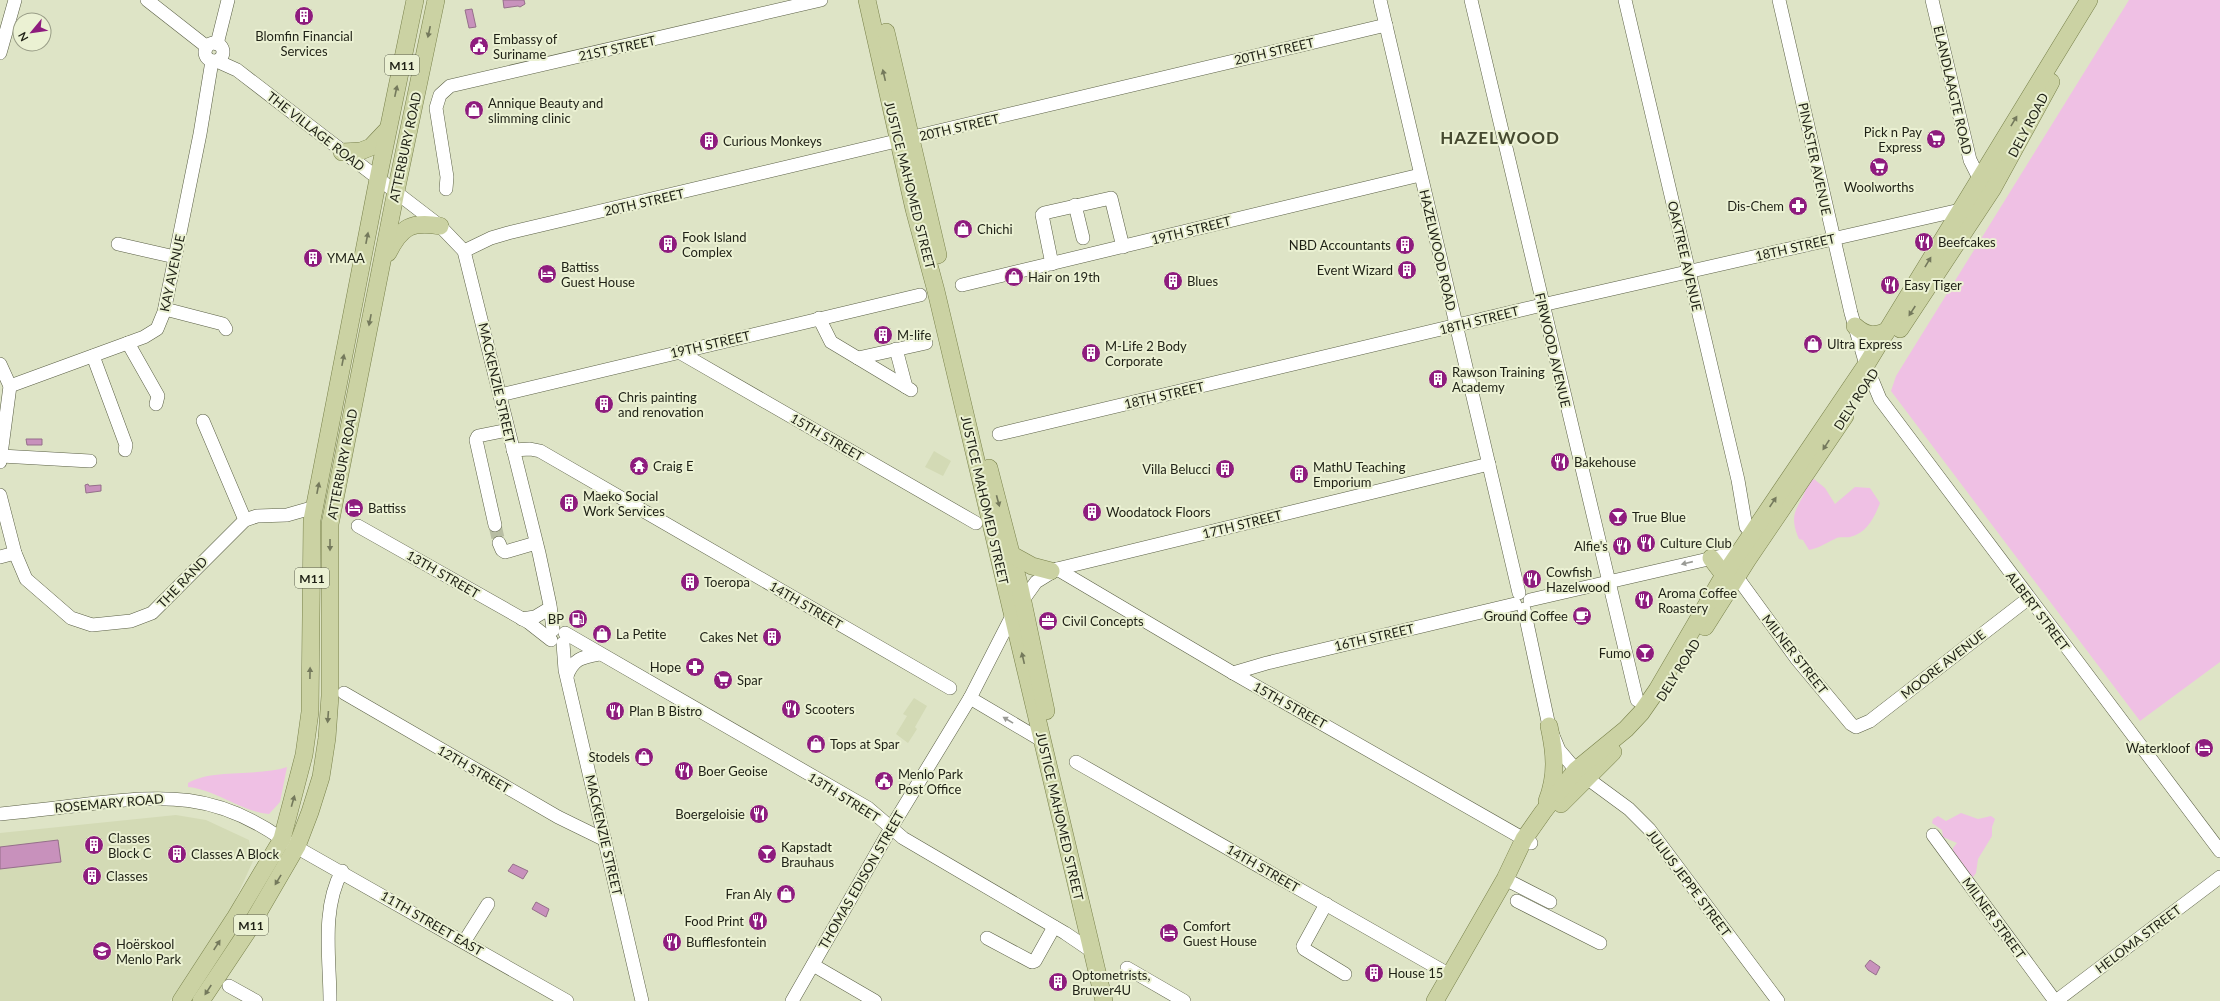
<svg xmlns="http://www.w3.org/2000/svg" width="2220" height="1001" viewBox="0 0 2220 1001" font-family="Lato,sans-serif">
<style>
.built{fill:#d3dab5}
.green{fill:#efc0e4}
.water{fill:#c891bc;stroke:#956f8a}
.lines{fill:none;stroke-linecap:round;stroke-linejoin:round}
.minor-tunnel{stroke:#b8bda3;stroke-width:13;stroke-dasharray:13 6;stroke-linecap:butt}
.minor-casing{stroke:#5a5f45;stroke-width:14}
.major-casing{stroke:#78804a;stroke-width:18}
.minor{stroke:#fff;stroke-width:13}
.major{stroke:#cbd2a3;stroke-width:17}
.oneway{fill:#74795c}
.oneway2{fill:#9a9b96}
.labels{text-anchor:middle;dominant-baseline:central;stroke-width:4;stroke-linejoin:round;paint-order:stroke}
.shield{fill:#ebf1d3;stroke:#5c5f4e;stroke-width:1}
.shield-label{font-size:12px;font-weight:bold;fill:#1e2015}
.poi-label{font-size:13px;fill:#1e2015;stroke:#ebf1d3;text-anchor:start}
.street-label{font-size:13px;fill:#1e2015;stroke:#ebf1d3}
.district-label{font-size:17px;font-weight:bold;letter-spacing:1px;fill:#454930;stroke:#ebf1d3}
</style>
<rect width="100%" height="100%" fill="#dee4c6"/>
<g class="built">
<polygon points="934,451 951,461 943,476 925,467"/>
<polygon points="914,698 927,706 915,727 917,729 908,743 896,734 907,716 903,714"/>
<polygon points="176,815 206,820 249,840 253,861 232,907 170,1001 0,1001 0,833"/>
</g>
<g class="green">
<polygon points="2129,0 2220,0 2220,662 2140,721 1891,391 1896,376"/>
<path d="M1814,479l11,9 10,16 20,-17 15,1 10,15c-6,15 -13,30 -30,34 -5,1 -11,-1 -15,2 -10,4 -15,9 -26,11l-6,-10 -4,-1c-13,-30 3,-31 9,-57z"/>
<path d="M287,767l-7,35 -11,12c-29,-3 -52,-24 -81,-27v-4c25,-15 70,-6 99,-16z"/>
<polygon points="1961,813 1978,819 1991,816 1995,819 1992,827 1992,836 1978,859 1976,873 1970,881 1953,854 1953,848 1957,843 1943,837 1942,830 1932,823 1933,819 1938,816 1946,821"/>
</g>
<g class="water">
<polygon points="503,0 524,0 525,4 520,7 518,6 504,8"/>
<polygon points="472,9 476,27 469,28 465,10"/>
<polygon points="26,439 42,439 42,445 27,445"/>
<polygon points="88,484 89,486 101,485 101,491 86,493 85,485"/>
<polygon points="58,840 61,862 0,869 0,847"/>
<polygon points="513,864 528,871 523,879 508,871"/>
<polygon points="536,902 549,909 546,917 532,909"/>
<polygon points="1870,960 1880,967 1876,975 1868,970 1865,966"/>
</g>
<g class="lines">
<polyline class="minor-tunnel" points="495,525 499,543"/>
<g class="minor-casing">
<g id="minor">
<polyline points="147,0 207,47"/>
<polyline points="1380,0 1519,593"/>
<polyline points="1471,0 1637,700"/>
<polyline points="1625,0 1738,480 1746,527 1753,532"/>
<polyline points="1779,0 1851,313 1866,365 1880,399 2220,851"/>
<polyline points="1932,0 1970,160 1979,178"/>
<circle cx="214" cy="52" r="9"/>
<polyline points="217,44 228,0"/>
<polyline points="0,53 15,0"/>
<polyline points="217,61 237,70 440,226 464,251 539,553 550,605 553,630"/>
<polyline points="446,189 447,177 436,108 440,95 450,86 821,0"/>
<polyline points="1075,205 1083,238"/>
<polyline points="118,244 175,257"/>
<polyline points="464,251 491,238 508,233 1386,25"/>
<polyline points="1052,264 1042,215 1044,213 1111,198 1123,247"/>
<polyline points="962,285 1420,175"/>
<polyline points="165,309 223,324 226,329"/>
<polyline points="819,318 831,342 911,390"/>
<polyline points="128,343 158,396 156,404"/>
<polyline points="896,349 906,387"/>
<polyline points="679,352 976,523"/>
<polyline points="93,356 126,445 125,450"/>
<polyline points="858,358 926,343"/>
<polyline points="0,364 10,386 0,462"/>
<polyline points="10,386 144,337 157,329 164,312 200,134 212,61"/>
<polyline points="500,395 920,295"/>
<polyline points="203,421 245,520"/>
<polyline points="999,434 1542,305 1960,210"/>
<polyline points="513,450 530,449 540,451 950,688"/>
<polyline points="1,456 90,461"/>
<polyline points="0,495 15,553 26,579 71,618 92,625 131,621 152,613 245,520 257,516 287,515 315,507"/>
<polyline points="495,525 476,440 478,436 508,430"/>
<polyline points="358,526 528,622 551,640"/>
<polyline points="499,543 502,550 505,552 536,543"/>
<polyline points="0,557 15,553"/>
<polyline points="1057,569 1233,673 1531,843"/>
<polyline points="1737,577 1796,658 1851,724 1856,727 1870,721 2029,598"/>
<polyline points="1530,600 1739,552"/>
<polyline points="1524,609 1549,726 1559,750 1576,770 1629,809 1649,829 1778,1001"/>
<polyline points="522,619 535,617 550,608"/>
<polyline points="565,633 868,808 903,838 1065,933 1093,952"/>
<polyline points="563,643 565,670 642,1001"/>
<polyline points="1233,673 1267,663 1515,604"/>
<path d="M567,676c6,-17 15,-19 32,-22"/>
<polyline points="344,693 558,817 605,840"/>
<polyline points="970,698 1041,740"/>
<polyline points="1076,762 1450,975"/>
<path d="M0,814c29,-3 58,-6 88,-10 77,-9 127,-12 194,35l285,162"/>
<polyline points="1933,835 2055,1001"/>
<polyline points="1505,879 1550,902"/>
<polyline points="1517,901 1600,943"/>
<polyline points="1326,904 1303,946 1304,949 1345,974"/>
<polyline points="987,938 1032,962 1035,961 1054,927"/>
<polyline points="464,942 488,904"/>
<polyline points="813,965 875,1001"/>
<polyline points="1127,968 1184,1001"/>
<polyline points="229,986 256,1001"/>
<path d="M330,1001c0,-42 -9,-92 12,-130"/>
<polyline points="792,1001 891,828 970,698 1013,614 1036,582 1057,569 1489,464"/>
<polyline points="2056,1001 2220,877"/>
</g>
</g>
<g class="major-casing">
<g id="major">
<polyline points="867,0 914,209 936,291 1104,1001"/>
<polyline points="886,32 938,255"/>
<polyline points="342,152 361,151 371,147 388,129"/>
<path d="M388,253c13,-26 23,-32 52,-27"/>
<path d="M1855,326c10,9 19,11 32,5"/>
<polyline points="1900,329 1993,188 2051,82"/>
<polyline points="989,468 1020,588 1046,711"/>
<polyline points="1012,555 1032,566 1051,571"/>
<polyline points="1711,558 1724,575"/>
<polyline points="1705,627 1748,559 1845,416"/>
<path d="M1547,801c10,-26 8,-48 2,-75"/>
<polyline points="1561,804 1613,752"/>
<polyline points="181,1001 235,918 282,839 304,755 310,712 312,520 378,179 415,0"/>
<polyline points="201,1001 247,932 297,846 310,812 321,777 327,738 330,696 330,524 396,191 436,0"/>
<polyline points="1435,1001 1505,879 1524,839 1543,812 1576,770 1626,729 1641,713 1657,690 1724,575 1866,365 2089,0"/>
</g>
</g>
<use href="#minor" class="minor"/>
<use href="#major" class="major"/>
</g>
<defs><path id="oneway-solid" d="M-6-.8H1V-3.2L6.5 0L1 3.2V.8H-6Z"/></defs>
<g class="oneway">
<use href="#oneway-solid" transform="translate(429 32) rotate(102)"/>
<use href="#oneway-solid" transform="translate(884 75) rotate(-103)"/>
<use href="#oneway-solid" transform="translate(396 91) rotate(-78)"/>
<use href="#oneway-solid" transform="translate(2014 121) rotate(-59)"/>
<use href="#oneway-solid" transform="translate(367 238) rotate(-79)"/>
<use href="#oneway-solid" transform="translate(1928 262) rotate(-59)"/>
<use href="#oneway-solid" transform="translate(1912 311) rotate(123)"/>
<use href="#oneway-solid" transform="translate(370 320) rotate(101)"/>
<use href="#oneway-solid" transform="translate(343 360) rotate(-79)"/>
<use href="#oneway-solid" transform="translate(1826 445) rotate(123)"/>
<use href="#oneway-solid" transform="translate(318 488) rotate(-79)"/>
<use href="#oneway-solid" transform="translate(998 501) rotate(75)"/>
<use href="#oneway-solid" transform="translate(1773 502) rotate(-56)"/>
<use href="#oneway-solid" transform="translate(330 545) rotate(90)"/>
<use href="#oneway-solid" transform="translate(1023 658) rotate(-103)"/>
<use href="#oneway-solid" transform="translate(310 673) rotate(-89)"/>
<use href="#oneway-solid" transform="translate(328 717) rotate(94)"/>
<use href="#oneway-solid" transform="translate(293 801) rotate(-74)"/>
<use href="#oneway-solid" transform="translate(278 880) rotate(121)"/>
<use href="#oneway-solid" transform="translate(217 945) rotate(-57)"/>
<use href="#oneway-solid" transform="translate(208 990) rotate(123)"/>
</g>
<g class="oneway2">
<use href="#oneway-solid" transform="translate(1687 563) rotate(167)"/>
<use href="#oneway-solid" transform="translate(1008 720) rotate(-149)"/>
</g>
<defs>
<g id="building-disc" transform="scale(1)"><circle r="9.5" fill="#8e1c7e" stroke="#ebf1d3"/><path d="M-4-6H4V6H1V3H-1V6H-4ZM-2.5-4.3h1.7v1.8h-1.7ZM.8-4.3h1.7v1.8H.8ZM-2.5-1h1.7V.8h-1.7ZM.8-1h1.7V.8H.8Z" fill="#fff"/></g>
<g id="civic-disc" transform="scale(1)"><circle r="9.5" fill="#8e1c7e" stroke="#ebf1d3"/><path d="M-.6-6.5H3V-4.5H.6V-3L4-1V1h2V6H-6V1h2V-1L-.6-3ZM-1.2 2.5V6h2.4V2.5Z" fill="#fff"/></g>
<g id="shop-disc" transform="scale(1)"><circle r="9.5" fill="#8e1c7e" stroke="#ebf1d3"/><path d="M-5-2.5h2.3a2.7 3.5 0 0 1 5.4 0H5L5.5 6h-11ZM-1.5-2.5h3a1.5 2.3 0 0 0-3 0Z" fill="#fff"/></g>
<g id="supermarket-disc" transform="scale(1)"><circle r="9.5" fill="#8e1c7e" stroke="#ebf1d3"/><path d="M-6-5.5h2.5l.6 2H6L4.5 2H-2.5L-4.4-4H-6ZM-1.5 3.2a1.3 1.3 0 1 0 .1 0ZM3 3.2a1.3 1.3 0 1 0 .1 0Z" fill="#fff"/></g>
<g id="pharmacy-disc" transform="scale(1)"><circle r="9.5" fill="#8e1c7e" stroke="#ebf1d3"/><path d="M-2-6h4v4h4v4h-4v4h-4v-4h-4v-4h4Z" fill="#fff"/></g>
<g id="restaurant-disc" transform="scale(1)"><circle r="9.5" fill="#8e1c7e" stroke="#ebf1d3"/><path d="M-5-6h1v4h1v-4h1v4h1v-4h1v5L-1.5 .5V6h-2V.5L-5-1ZM5-6V6H3V1.5H1.5Q1.5-4 5-6Z" fill="#fff"/></g>
<g id="hotel-disc" transform="scale(1)"><circle r="9.5" fill="#8e1c7e" stroke="#ebf1d3"/><path d="M-6-4.5h1.5V1H6V5H4.5V3h-9V5H-6ZM-4 0a1.8 1.8 0 1 1 3.6 0ZM.5 0V-2.5h3Q6-2.5 6 0Z" fill="#fff"/></g>
<g id="temple-disc" transform="scale(1)"><circle r="9.5" fill="#8e1c7e" stroke="#ebf1d3"/><path d="M0-6L5-2H3V0L6.5 2.5H4V6H1.5V3h-3V6H-4V2.5H-6.5L-3 0V-2H-5Z" fill="#fff"/></g>
<g id="bar-disc" transform="scale(1)"><circle r="9.5" fill="#8e1c7e" stroke="#ebf1d3"/><path d="M-6-5H6L.8 .8V4.5H3.5V6h-7V4.5H-.8V.8Z" fill="#fff"/></g>
<g id="cafe-disc" transform="scale(1)"><circle r="9.5" fill="#8e1c7e" stroke="#ebf1d3"/><path d="M-5.5-4.5H6V0H3Q3 3.5 0 3.5H-2.5Q-5.5 3.5-5.5 0ZM3-3.2v2h1.7v-2ZM-6 4.5H4V6H-6Z" fill="#fff"/></g>
<g id="fuel-disc" transform="scale(1)"><circle r="9.5" fill="#8e1c7e" stroke="#ebf1d3"/><path d="M-5.5-6h7V0h2V4h1.3V-2.5L3-4.5l.8-.8L6-3V5H2.5V1h-1V6h-7ZM-4.2-4.7v3.2H.2V-4.7Z" fill="#fff"/></g>
<g id="office-disc" transform="scale(1)"><circle r="9.5" fill="#8e1c7e" stroke="#ebf1d3"/><path d="M-6-3h4V-5.5h4V-3h4V5H-6ZM-1-4.5V-3h2v-1.5ZM-6 0V1H6V0Z" fill="#fff"/></g>
<g id="school-disc" transform="scale(1)"><circle r="9.5" fill="#8e1c7e" stroke="#ebf1d3"/><path d="M0-5L7-2L0 1L-7-2ZM-4 1L0 2.5L4 1V4Q0 6-4 4Z" fill="#fff"/></g>
</defs>
<g fill-rule="evenodd">
<use href="#building-disc" x="304" y="16"/>
<use href="#civic-disc" x="479" y="46"/>
<use href="#shop-disc" x="474" y="110"/>
<use href="#supermarket-disc" x="1936" y="139"/>
<use href="#building-disc" x="709" y="141"/>
<use href="#supermarket-disc" x="1879" y="167"/>
<use href="#pharmacy-disc" x="1798" y="206"/>
<use href="#shop-disc" x="963" y="229"/>
<use href="#restaurant-disc" x="1924" y="242"/>
<use href="#building-disc" x="668" y="244"/>
<use href="#building-disc" x="1405" y="245"/>
<use href="#building-disc" x="313" y="258"/>
<use href="#building-disc" x="1407" y="270"/>
<use href="#hotel-disc" x="547" y="274"/>
<use href="#shop-disc" x="1014" y="277"/>
<use href="#building-disc" x="1173" y="281"/>
<use href="#restaurant-disc" x="1890" y="285"/>
<use href="#building-disc" x="883" y="335"/>
<use href="#shop-disc" x="1813" y="344"/>
<use href="#building-disc" x="1091" y="353"/>
<use href="#building-disc" x="1438" y="379"/>
<use href="#building-disc" x="604" y="404"/>
<use href="#restaurant-disc" x="1560" y="462"/>
<use href="#temple-disc" x="639" y="466"/>
<use href="#building-disc" x="1225" y="469"/>
<use href="#building-disc" x="1299" y="474"/>
<use href="#building-disc" x="569" y="503"/>
<use href="#hotel-disc" x="354" y="508"/>
<use href="#building-disc" x="1092" y="512"/>
<use href="#bar-disc" x="1618" y="517"/>
<use href="#restaurant-disc" x="1646" y="543"/>
<use href="#restaurant-disc" x="1622" y="546"/>
<use href="#restaurant-disc" x="1532" y="579"/>
<use href="#building-disc" x="690" y="582"/>
<use href="#restaurant-disc" x="1644" y="600"/>
<use href="#cafe-disc" x="1582" y="616"/>
<use href="#fuel-disc" x="578" y="619"/>
<use href="#office-disc" x="1048" y="621"/>
<use href="#shop-disc" x="602" y="634"/>
<use href="#building-disc" x="772" y="637"/>
<use href="#bar-disc" x="1645" y="653"/>
<use href="#pharmacy-disc" x="695" y="667"/>
<use href="#supermarket-disc" x="723" y="680"/>
<use href="#restaurant-disc" x="791" y="709"/>
<use href="#restaurant-disc" x="615" y="711"/>
<use href="#shop-disc" x="816" y="744"/>
<use href="#hotel-disc" x="2204" y="748"/>
<use href="#shop-disc" x="644" y="757"/>
<use href="#restaurant-disc" x="684" y="771"/>
<use href="#civic-disc" x="884" y="781"/>
<use href="#restaurant-disc" x="759" y="814"/>
<use href="#building-disc" x="94" y="845"/>
<use href="#building-disc" x="177" y="854"/>
<use href="#bar-disc" x="767" y="854"/>
<use href="#building-disc" x="92" y="876"/>
<use href="#shop-disc" x="786" y="894"/>
<use href="#restaurant-disc" x="758" y="921"/>
<use href="#hotel-disc" x="1169" y="933"/>
<use href="#restaurant-disc" x="672" y="942"/>
<use href="#school-disc" x="102" y="951"/>
<use href="#building-disc" x="1374" y="973"/>
<use href="#building-disc" x="1058" y="982"/>
</g>
<g class="labels">
<g class="shield">
<rect x="385" y="55" width="34" height="20" rx="3"/>
<rect x="295" y="568" width="34" height="20" rx="3"/>
<rect x="234" y="915" width="34" height="20" rx="3"/>
</g>
<g class="shield-label">
<text x="402" y="65">M11</text>
<text x="312" y="578">M11</text>
<text x="251" y="925">M11</text>
</g>
<g class="poi-label">
<text x="304" y="36" text-anchor="middle">Blomfin Financial<tspan x="304" dy="15">Services</tspan></text>
<text x="493" y="39">Embassy of<tspan x="493" dy="15">Suriname</tspan></text>
<text x="488" y="103">Annique Beauty and<tspan x="488" dy="15">slimming clinic</tspan></text>
<text x="1922" y="132" text-anchor="end">Pick n Pay<tspan x="1922" dy="15">Express</tspan></text>
<text x="723" y="141">Curious Monkeys</text>
<text x="1879" y="187" text-anchor="middle">Woolworths</text>
<text x="1784" y="206" text-anchor="end">Dis-Chem</text>
<text x="977" y="229">Chichi</text>
<text x="682" y="237">Fook Island<tspan x="682" dy="15">Complex</tspan></text>
<text x="1938" y="242">Beefcakes</text>
<text x="1391" y="245" text-anchor="end">NBD Accountants</text>
<text x="327" y="258">YMAA</text>
<text x="561" y="267">Battiss<tspan x="561" dy="15">Guest House</tspan></text>
<text x="1393" y="270" text-anchor="end">Event Wizard</text>
<text x="1028" y="277">Hair on 19th</text>
<text x="1187" y="281">Blues</text>
<text x="1904" y="285">Easy Tiger</text>
<text x="897" y="335">M-life</text>
<text x="1827" y="344">Ultra Express</text>
<text x="1105" y="346">M-Life 2 Body<tspan x="1105" dy="15">Corporate</tspan></text>
<text x="1452" y="372">Rawson Training<tspan x="1452" dy="15">Academy</tspan></text>
<text x="618" y="397">Chris painting<tspan x="618" dy="15">and renovation</tspan></text>
<text x="1574" y="462">Bakehouse</text>
<text x="653" y="466">Craig E</text>
<text x="1313" y="467">MathU Teaching<tspan x="1313" dy="15">Emporium</tspan></text>
<text x="1211" y="469" text-anchor="end">Villa Belucci</text>
<text x="583" y="496">Maeko Social<tspan x="583" dy="15">Work Services</tspan></text>
<text x="368" y="508">Battiss</text>
<text x="1106" y="512">Woodatock Floors</text>
<text x="1632" y="517">True Blue</text>
<text x="1660" y="543">Culture Club</text>
<text x="1608" y="546" text-anchor="end">Alfie's</text>
<text x="1546" y="572">Cowfish<tspan x="1546" dy="15">Hazelwood</tspan></text>
<text x="704" y="582">Toeropa</text>
<text x="1658" y="593">Aroma Coffee<tspan x="1658" dy="15">Roastery</tspan></text>
<text x="1568" y="616" text-anchor="end">Ground Coffee</text>
<text x="564" y="619" text-anchor="end">BP</text>
<text x="1062" y="621">Civil Concepts</text>
<text x="616" y="634">La Petite</text>
<text x="758" y="637" text-anchor="end">Cakes Net</text>
<text x="1631" y="653" text-anchor="end">Fumo</text>
<text x="681" y="667" text-anchor="end">Hope</text>
<text x="737" y="680">Spar</text>
<text x="805" y="709">Scooters</text>
<text x="629" y="711">Plan B Bistro</text>
<text x="830" y="744">Tops at Spar</text>
<text x="2190" y="748" text-anchor="end">Waterkloof</text>
<text x="630" y="757" text-anchor="end">Stodels</text>
<text x="698" y="771">Boer Geoise</text>
<text x="898" y="774">Menlo Park<tspan x="898" dy="15">Post Office</tspan></text>
<text x="745" y="814" text-anchor="end">Boergeloisie</text>
<text x="108" y="838">Classes<tspan x="108" dy="15">Block C</tspan></text>
<text x="781" y="847">Kapstadt<tspan x="781" dy="15">Brauhaus</tspan></text>
<text x="191" y="854">Classes A Block</text>
<text x="106" y="876">Classes</text>
<text x="772" y="894" text-anchor="end">Fran Aly</text>
<text x="744" y="921" text-anchor="end">Food Print</text>
<text x="1183" y="926">Comfort<tspan x="1183" dy="15">Guest House</tspan></text>
<text x="686" y="942">Bufflesfontein</text>
<text x="116" y="944">Hoërskool<tspan x="116" dy="15">Menlo Park</tspan></text>
<text x="1388" y="973">House 15</text>
<text x="1072" y="975">Optometrists,<tspan x="1072" dy="15">Bruwer4U</tspan></text>
</g>
<g class="street-label">
<text transform="translate(617 48) rotate(-12)">21ST STREET</text>
<text transform="translate(1274 51) rotate(-13)">20TH STREET</text>
<text transform="translate(1953 90) rotate(77)">ELANDLAAGTE ROAD</text>
<text transform="translate(2028 125) rotate(-62)">DELY ROAD</text>
<text transform="translate(959 127) rotate(-13)">20TH STREET</text>
<text transform="translate(316 131) rotate(38)">THE VILLAGE ROAD</text>
<text transform="translate(405 147) rotate(-78)">ATTERBURY ROAD</text>
<text transform="translate(1815 159) rotate(78)">PINASTER AVENUE</text>
<text transform="translate(910 185) rotate(76)">JUSTICE MAHOMED STREET</text>
<text transform="translate(644 202) rotate(-13)">20TH STREET</text>
<text transform="translate(1191 230) rotate(-14)">19TH STREET</text>
<text transform="translate(1795 247) rotate(-13)">18TH STREET</text>
<text transform="translate(1438 250) rotate(77)">HAZELWOOD ROAD</text>
<text transform="translate(1685 256) rotate(77)">OAKTREE AVENUE</text>
<text transform="translate(172 273) rotate(-78)">KAY AVENUE</text>
<text transform="translate(1479 320) rotate(-14)">18TH STREET</text>
<text transform="translate(710 344) rotate(-13)">19TH STREET</text>
<text transform="translate(1553 350) rotate(77)">FIRWOOD AVENUE</text>
<text transform="translate(497 383) rotate(77)">MACKENZIE STREET</text>
<text transform="translate(1164 395) rotate(-13)">18TH STREET</text>
<text transform="translate(1856 399) rotate(-57)">DELY ROAD</text>
<text transform="translate(827 437) rotate(30)">15TH STREET</text>
<text transform="translate(342 464) rotate(-79)">ATTERBURY ROAD</text>
<text transform="translate(985 500) rotate(77)">JUSTICE MAHOMED STREET</text>
<text transform="translate(1242 524) rotate(-14)">17TH STREET</text>
<text transform="translate(443 574) rotate(30)">13TH STREET</text>
<text transform="translate(182 582) rotate(-46)">THE RAND</text>
<text transform="translate(806 605) rotate(30)">14TH STREET</text>
<text transform="translate(2038 611) rotate(53)">ALBERT STREET</text>
<text transform="translate(1374 637) rotate(-13)">16TH STREET</text>
<text transform="translate(1795 654) rotate(52)">MILNER STREET</text>
<text transform="translate(1943 664) rotate(-38)">MOORE AVENUE</text>
<text transform="translate(1678 670) rotate(-58)">DELY ROAD</text>
<text transform="translate(1290 705) rotate(29)">15TH STREET</text>
<text transform="translate(474 769) rotate(30)">12TH STREET</text>
<text transform="translate(844 797) rotate(32)">13TH STREET</text>
<text transform="translate(109 803) rotate(-5)">ROSEMARY ROAD</text>
<text transform="translate(1060 816) rotate(77)">JUSTICE MAHOMED STREET</text>
<text transform="translate(604 835) rotate(77)">MACKENZIE STREET</text>
<text transform="translate(1263 868) rotate(30)">14TH STREET</text>
<text transform="translate(861 880) rotate(-60)">THOMAS EDISON STREET</text>
<text transform="translate(1689 883) rotate(53)">JULIUS JEPPE STREET</text>
<text transform="translate(1994 918) rotate(54)">MILNER STREET</text>
<text transform="translate(432 923) rotate(30)">11TH STREET EAST</text>
<text transform="translate(2138 939) rotate(-37)">HELOMA STREET</text>
</g>
<g class="district-label">
<text x="1500" y="137">HAZELWOOD</text>
</g>
</g>
<g transform="translate(32 32) rotate(241)"><circle r="19" fill="#ebf1d3" stroke="#999d87"/>
<path d="M0-3L7 15L0 10L-7 15Z" fill="#8e1c7e"/>
<text y="-6" font-size="11" font-weight="bold" text-anchor="middle" fill="#1e2015">N</text>
</g>
</svg>
